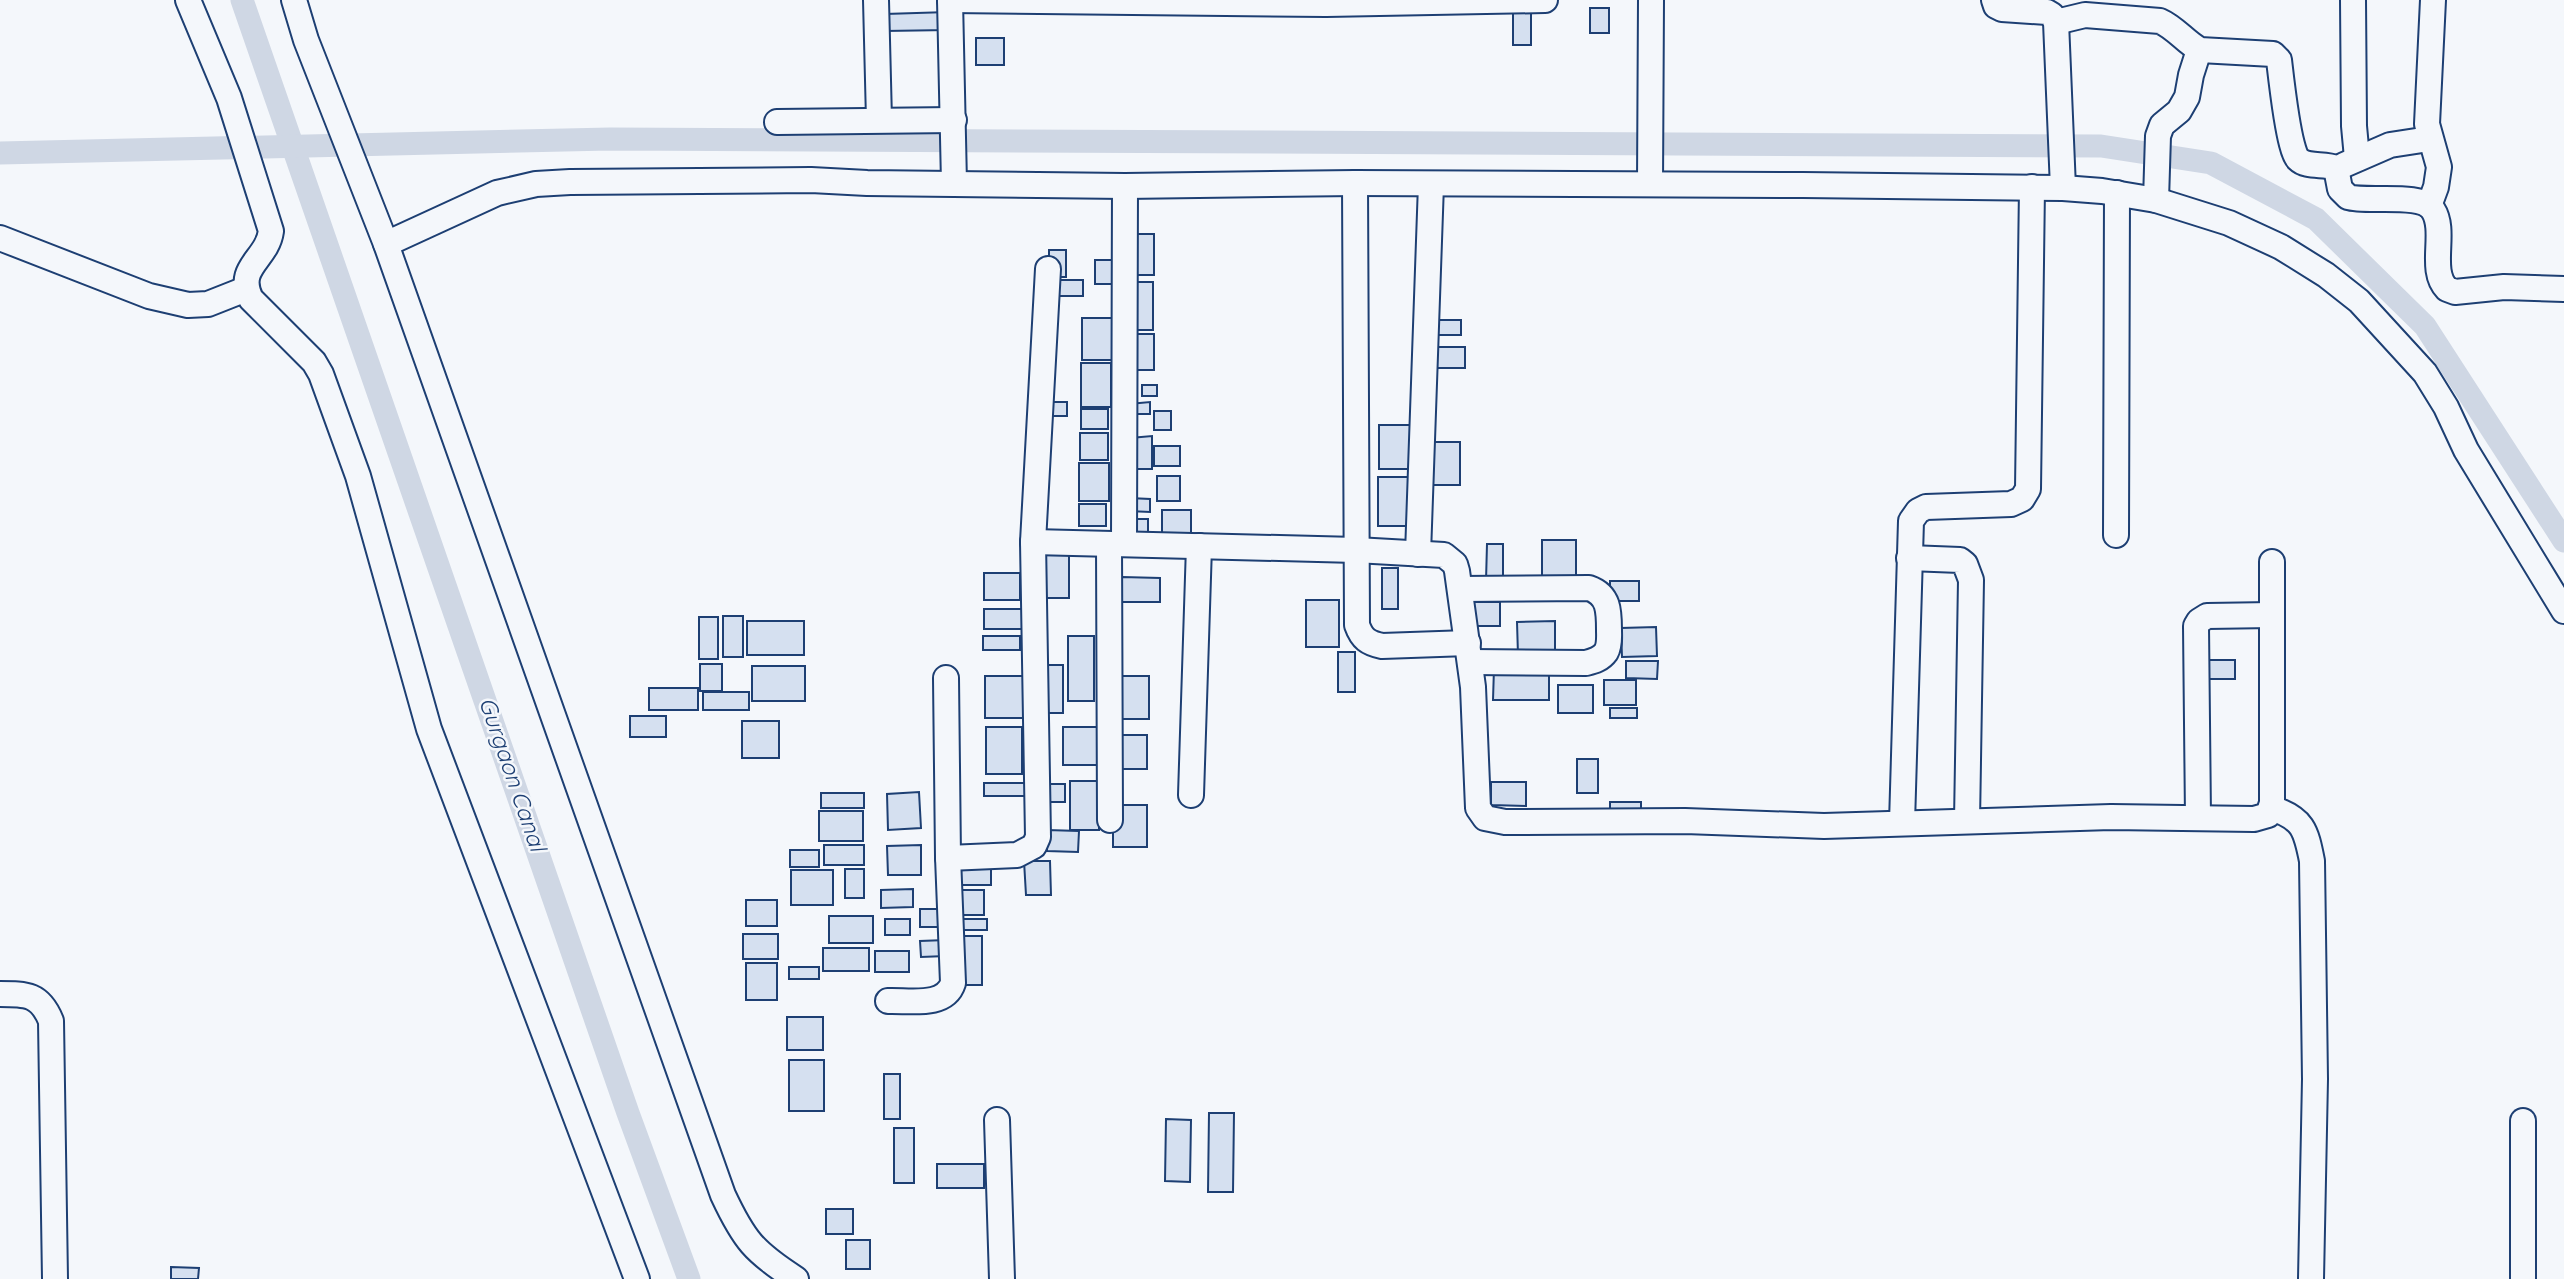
<svg xmlns="http://www.w3.org/2000/svg" width="2564" height="1279" viewBox="0 0 2564 1279" font-family="Quicksand,sans-serif">
<style>
.lines{fill:none;stroke-linecap:round;stroke-linejoin:round}
.canal{stroke:#cfd7e4;stroke-width:23}
.building{fill:#d5e0f0;stroke:#1d3f73;stroke-width:2}
.minor-casing{stroke:#1d3f73;stroke-width:28}
.minor{stroke:#f4f7fb;stroke-width:24}
.labels{text-anchor:middle;dominant-baseline:central;stroke-width:5;stroke-linejoin:round;paint-order:stroke}
.water-label{font-size:23px;font-style:italic;fill:#1d3f73;stroke:#f4f7fb}
</style>
<rect width="100%" height="100%" fill="#f4f7fb"/>
<g class="lines">
<g class="canal">
<polyline points="242,0 628,1113 689,1279"/>
<polyline points="0,153 610,139 2101,146 2211,163 2316,219 2425,326 2564,541"/>
</g>
</g>
<g class="building">
<rect x="1513" y="4" width="18" height="41"/>
<rect x="1590" y="8" width="19" height="25"/>
<polygon points="948,12 948,30 885,31 885,14"/>
<rect x="976" y="38" width="28" height="27"/>
<rect x="1133" y="234" width="21" height="41"/>
<rect x="1049" y="250" width="17" height="27"/>
<rect x="1095" y="260" width="19" height="24"/>
<rect x="1053" y="280" width="30" height="16"/>
<rect x="1135" y="282" width="18" height="48"/>
<rect x="1082" y="318" width="30" height="42"/>
<rect x="1430" y="320" width="31" height="15"/>
<rect x="1128" y="334" width="26" height="36"/>
<rect x="1429" y="347" width="36" height="21"/>
<rect x="1081" y="363" width="30" height="44"/>
<rect x="1142" y="385" width="15" height="11"/>
<rect x="1045" y="402" width="22" height="14"/>
<polygon points="1150,402 1150,414 1128,414 1129,404"/>
<rect x="1081" y="409" width="27" height="20"/>
<rect x="1154" y="411" width="17" height="19"/>
<rect x="1379" y="425" width="33" height="44"/>
<rect x="1080" y="433" width="28" height="27"/>
<polygon points="1152,436 1152,469 1129,469 1130,438"/>
<rect x="1426" y="442" width="34" height="43"/>
<rect x="1154" y="446" width="26" height="20"/>
<rect x="1079" y="463" width="30" height="38"/>
<rect x="1157" y="476" width="23" height="25"/>
<rect x="1378" y="477" width="36" height="49"/>
<polygon points="1129,498 1150,499 1150,512 1128,511"/>
<rect x="1079" y="504" width="27" height="22"/>
<rect x="1162" y="510" width="29" height="25"/>
<rect x="1130" y="519" width="18" height="24"/>
<polygon points="1542,540 1576,540 1576,578 1542,579"/>
<polygon points="1487,544 1503,544 1503,581 1486,581"/>
<rect x="1040" y="552" width="29" height="46"/>
<rect x="1382" y="568" width="16" height="41"/>
<rect x="984" y="573" width="36" height="27"/>
<polygon points="1122,577 1160,578 1160,602 1122,602"/>
<rect x="1610" y="581" width="29" height="20"/>
<rect x="1306" y="600" width="33" height="47"/>
<rect x="1472" y="602" width="28" height="24"/>
<rect x="984" y="609" width="38" height="20"/>
<rect x="723" y="616" width="20" height="41"/>
<rect x="699" y="617" width="19" height="42"/>
<rect x="747" y="621" width="57" height="34"/>
<polygon points="1555,621 1555,654 1518,655 1517,622"/>
<polygon points="1656,627 1657,656 1622,657 1621,628"/>
<rect x="983" y="636" width="37" height="14"/>
<rect x="1068" y="636" width="26" height="65"/>
<rect x="1338" y="652" width="17" height="40"/>
<rect x="2205" y="660" width="30" height="19"/>
<polygon points="1626,661 1658,661 1657,679 1626,678"/>
<rect x="700" y="664" width="22" height="27"/>
<rect x="1038" y="665" width="25" height="48"/>
<rect x="752" y="666" width="53" height="35"/>
<polygon points="1494,668 1549,668 1549,700 1493,700"/>
<rect x="985" y="676" width="41" height="42"/>
<rect x="1113" y="676" width="36" height="43"/>
<rect x="1604" y="680" width="32" height="25"/>
<rect x="1558" y="685" width="35" height="28"/>
<rect x="649" y="688" width="49" height="22"/>
<rect x="703" y="692" width="46" height="18"/>
<rect x="1610" y="708" width="27" height="10"/>
<rect x="630" y="716" width="36" height="21"/>
<rect x="742" y="721" width="37" height="37"/>
<rect x="986" y="727" width="36" height="47"/>
<rect x="1063" y="727" width="35" height="38"/>
<rect x="1114" y="735" width="33" height="34"/>
<rect x="1577" y="759" width="21" height="34"/>
<rect x="1070" y="781" width="29" height="49"/>
<polygon points="1491,782 1526,782 1526,806 1491,805"/>
<rect x="984" y="783" width="43" height="13"/>
<rect x="1040" y="784" width="25" height="18"/>
<polygon points="919,792 921,828 888,830 887,794"/>
<rect x="821" y="793" width="43" height="15"/>
<rect x="1610" y="802" width="31" height="15"/>
<rect x="1113" y="805" width="34" height="42"/>
<rect x="819" y="811" width="44" height="30"/>
<polygon points="1047,830 1079,831 1078,852 1047,851"/>
<rect x="824" y="845" width="40" height="20"/>
<polygon points="921,845 921,875 888,875 887,846"/>
<rect x="790" y="850" width="29" height="17"/>
<polygon points="1024,861 1050,861 1051,895 1026,895"/>
<rect x="954" y="863" width="37" height="22"/>
<rect x="845" y="869" width="19" height="29"/>
<rect x="791" y="870" width="42" height="35"/>
<polygon points="913,889 913,907 881,908 881,890"/>
<rect x="956" y="890" width="28" height="25"/>
<rect x="746" y="900" width="31" height="26"/>
<rect x="920" y="909" width="27" height="18"/>
<rect x="829" y="916" width="44" height="27"/>
<rect x="885" y="919" width="25" height="16"/>
<rect x="959" y="919" width="28" height="11"/>
<rect x="743" y="934" width="35" height="25"/>
<rect x="958" y="936" width="24" height="49"/>
<polygon points="946,940 946,956 921,957 920,941"/>
<rect x="823" y="948" width="46" height="23"/>
<rect x="875" y="951" width="34" height="21"/>
<rect x="746" y="963" width="31" height="37"/>
<rect x="789" y="967" width="30" height="12"/>
<rect x="787" y="1017" width="36" height="33"/>
<rect x="789" y="1060" width="35" height="51"/>
<rect x="884" y="1074" width="16" height="45"/>
<polygon points="1209,1113 1234,1113 1233,1192 1208,1192"/>
<polygon points="1166,1119 1191,1120 1190,1182 1165,1181"/>
<rect x="894" y="1128" width="20" height="55"/>
<rect x="937" y="1164" width="47" height="24"/>
<rect x="826" y="1209" width="27" height="25"/>
<rect x="846" y="1240" width="24" height="29"/>
<polygon points="171,1267 199,1268 198,1279 171,1279"/>
</g>
<g class="lines">
<g class="minor-casing">
<g id="minor">
<path d="M188,0l41,98 42,133c-4,29 -36,36 -20,68l63,63 7,12 37,102 71,253 208,550"/>
<path d="M294,0l12,40 80,204 337,951c21,45 31,57 73,84"/>
<polyline points="876,0 879,120"/>
<polyline points="950,0 1326,4 1545,0"/>
<polyline points="950,0 954,183"/>
<polyline points="1994,0 1996,6 2002,9 2047,12 2052,15 2056,22 2063,188"/>
<polyline points="2353,0 2354,126 2357,158"/>
<path d="M2056,22l29,-7 75,6c16,7 25,21 40,29l73,4 6,6c2,17 10,91 19,99 9,9 26,4 38,9l4,21 8,8c20,6 74,-5 85,13 14,22 -5,60 14,79l8,3 49,-5 60,2"/>
<polyline points="777,122 954,120"/>
<polyline points="2344,165 2390,145 2429,139"/>
<path d="M1355,183l2,442c5,14 11,18 25,21l86,-3"/>
<polyline points="1650,184 1651,0"/>
<polyline points="2156,200 2158,136 2162,125 2179,111 2187,97 2191,75 2199,50"/>
<polyline points="2429,206 2436,187 2439,167 2427,124 2433,0"/>
<polyline points="0,238 149,296 188,305 208,304 246,289"/>
<polyline points="386,244 497,193 536,184 570,182 811,180 867,183 1125,186 1355,183 1803,185 2063,188 2102,191 2156,200 2229,223 2281,247 2326,275 2359,301 2425,373 2446,407 2466,450 2564,611"/>
<polyline points="2116,535 2117,193"/>
<polyline points="1033,542 1356,550 1444,555 1455,564 1457,571 1473,687 1478,808 1485,818 1505,822 1685,821 1824,826 2111,817 2254,819 2268,815 2272,803 2272,562"/>
<polyline points="1109,544 1110,820"/>
<polyline points="1124,544 1125,186"/>
<polyline points="1418,554 1431,184"/>
<polyline points="1909,558 1960,560 1965,564 1971,580 1967,821"/>
<path d="M1460,589l129,-1c20,7 20,23 20,42 0,7 1,15 -3,22 -5,7 -12,9 -20,11l-115,-1"/>
<polyline points="1191,795 1199,546"/>
<path d="M2271,808c32,10 35,22 41,53l3,218 -4,200"/>
<polyline points="2198,818 2196,626 2199,621 2207,616 2272,615"/>
<polyline points="1902,823 1911,521 1918,511 1926,507 2011,504 2022,499 2028,489 2032,187"/>
<polyline points="948,858 1017,855 1034,846 1038,837 1033,542 1048,269"/>
<path d="M0,994c27,0 40,0 51,27l4,258"/>
<path d="M888,1001c21,-1 57,7 65,-18l-5,-126 -2,-179"/>
<polyline points="997,1120 1002,1279"/>
<polyline points="2523,1121 2523,1279"/>
</g>
</g>
<use href="#minor" class="minor"/>
</g>
<g class="labels">
<g class="water-label">
<text transform="translate(513 774) rotate(71)">Gurgaon Canal</text>
</g>
</g>
</svg>
